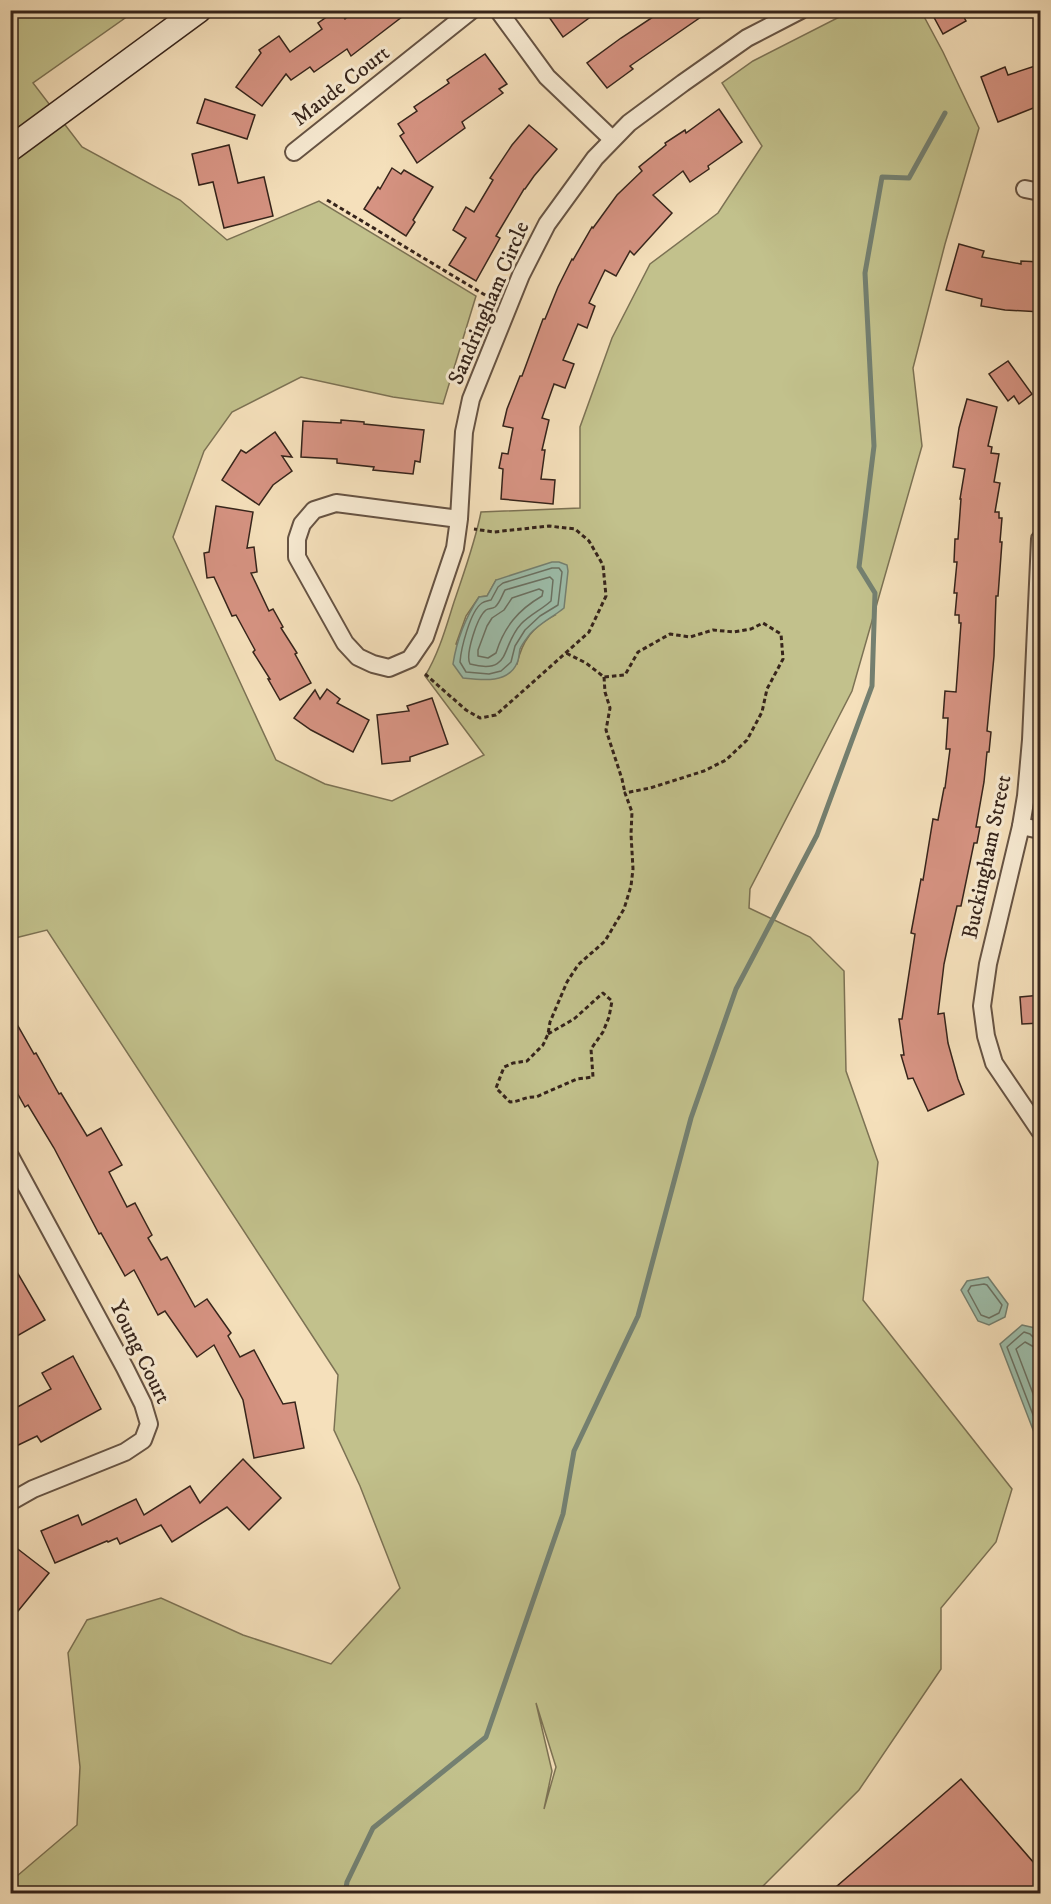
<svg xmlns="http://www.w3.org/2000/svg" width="1051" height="1904" viewBox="0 0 1051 1904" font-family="'IM FELL DW Pica',serif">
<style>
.green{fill:#c2c18c;stroke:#7c7254;stroke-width:1.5;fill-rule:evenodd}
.water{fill:#9dbeab;stroke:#748071;stroke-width:1.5}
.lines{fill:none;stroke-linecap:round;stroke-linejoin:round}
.shore{stroke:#6a7163;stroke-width:1.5}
.stream{stroke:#748071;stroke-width:5}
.building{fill:#d69382;stroke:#36241b;stroke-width:1.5}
.minor-casing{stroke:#665343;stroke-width:20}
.secondary-casing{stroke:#36241b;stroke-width:27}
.path{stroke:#36241b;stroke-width:3;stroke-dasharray:4.5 3;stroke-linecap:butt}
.minor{stroke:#f8ebd3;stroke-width:16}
.secondary{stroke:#f8ebd3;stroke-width:24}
.labels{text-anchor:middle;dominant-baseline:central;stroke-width:6;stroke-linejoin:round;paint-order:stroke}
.street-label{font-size:22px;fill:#36241b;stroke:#f8ebd3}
</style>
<rect width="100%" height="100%" fill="#f5e0bb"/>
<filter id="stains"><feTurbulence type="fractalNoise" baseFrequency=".00333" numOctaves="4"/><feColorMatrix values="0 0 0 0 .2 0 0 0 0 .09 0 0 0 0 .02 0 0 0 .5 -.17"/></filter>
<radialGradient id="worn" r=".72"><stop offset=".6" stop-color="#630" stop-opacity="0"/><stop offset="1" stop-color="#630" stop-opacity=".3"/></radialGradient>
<path class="green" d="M11,11h124l-102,72 49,64 98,53 47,40 92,-39 157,95 -33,108 -50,-7 -92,-20 -69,35 -28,39 -31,86 103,223 49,24 67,17 92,-46 -59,-79c14,-23 21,-49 29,-74 10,-30 21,-59 27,-90l99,-4v-81l32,-89 38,-74 68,-51 44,-67 -40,-63 31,-22 98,-50h70l22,41 36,76 -34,116 -32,124 9,78 -70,245 -102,198 -1,19 61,29 34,34 2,100 32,91 -15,138 149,189 -16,53 -55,66v61l-82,121 -103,103 -745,1 -1,-12 67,-57 3,-58 -12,-114 19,-33 74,-22 82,37 88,29 69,-76 -40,-102 -26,-56 4,-55 -291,-445 -36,9zM496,580l59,35c-22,11 -33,26 -38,49l-61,-20 10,-28 13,-19 8,-1zM536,1703l20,64 -12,42 8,-38z"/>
<g class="water">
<path d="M552,562h7l8,3 1,6 -4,37c-11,9 -24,15 -34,26 -3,4 -8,10 -10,15 -1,5 -1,10 -3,14 -9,21 -36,17 -54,15l-10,-14c4,-26 12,-46 26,-67l8,-1 9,-16z"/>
<polygon points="988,1277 1008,1304 1005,1317 989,1325 978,1321 961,1290 967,1281"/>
<polygon points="1022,1325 1035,1328 1040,1340 1040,1439 1037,1440 1000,1344"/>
</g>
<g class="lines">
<g class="shore">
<path d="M552,568h7l3,4 -4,33 -18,11 -15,14 -10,16 -4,16 -10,9 -12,3 -23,-2 -6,-10c1,-13 10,-51 22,-59 3,-2 6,-2 9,-3l7,-13 5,-4z"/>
<path d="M550,577l3,3 -2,21c-10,9 -20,13 -30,23 -21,23 -9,51 -51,40 -5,-9 7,-47 16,-54 3,-2 6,-1 9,-3 5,-4 7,-12 10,-17z"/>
<path d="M539,589l4,2 -1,5c-24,14 -38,31 -46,57l-8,5 -10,-2v-6l9,-24 5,-8 12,-8 8,-12z"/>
<polygon points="984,1284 987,1285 1002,1305 999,1313 989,1318 981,1315 968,1291 971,1286"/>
<polyline points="1040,1341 1036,1340 1030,1334 1024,1332 1007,1347 1040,1433"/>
<polyline points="1040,1348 1034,1347 1025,1342 1016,1349 1040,1412"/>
</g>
<polyline class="stream" points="345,1894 347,1882 373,1828 486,1737 563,1514 574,1451 638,1316 691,1118 736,989 817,835 872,686 875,593 859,567 874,446 865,273 882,177 909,178 945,113"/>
</g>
<g class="building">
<polygon points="337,10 339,10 345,19 356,10 411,10 351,56 347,49 314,72 310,67 291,80 286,74 262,106 236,87 261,53 259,50 279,36 290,52 322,29 318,23"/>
<polygon points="544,10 600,10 563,37"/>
<polygon points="649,10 711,10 630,66 633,69 607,88 587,63 621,38 653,17"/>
<polygon points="930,10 960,10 966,21 943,34"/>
<polygon points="485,54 507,84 499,89 503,93 462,122 465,128 417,163 400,136 404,133 398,124 417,111 414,107 449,83 447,80"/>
<polygon points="1041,64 1041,105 998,122 981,77 1005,67 1008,75"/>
<polygon points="205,99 255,115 247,139 197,123"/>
<polygon points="719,109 742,142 708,166 709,169 690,182 683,171 653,195 672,213 634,255 630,251 616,276 605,270 589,303 595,306 587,328 578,324 563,360 574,364 565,388 554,384 542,418 549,420 542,450 545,450 541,479 555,480 553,504 501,499 503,469 499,468 502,453 508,454 513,428 503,426 507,409 520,376 522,376 543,319 545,319 558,287 572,259 573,260 592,227 593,228 617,195 642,171 639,167 666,145 665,143 685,130 686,133"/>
<polygon points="529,125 557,149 534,176 525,189 524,189 496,236 500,238 476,281 449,265 466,238 453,230 466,207 474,212 493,180 490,178 512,145"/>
<polygon points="229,145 238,183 264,177 273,216 224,228 213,182 199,185 192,154"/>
<polygon points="392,168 401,174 404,170 433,187 413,220 415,222 406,236 364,209 378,187 380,189"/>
<polygon points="959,244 984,251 982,257 1021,264 1021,261 1041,262 1041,312 1005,310 981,306 982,299 946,290"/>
<polygon points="1008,361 1032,394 1019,404 1014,396 1008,401 989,374"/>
<polygon points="967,399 997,407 988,446 992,447 991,453 999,454 994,482 1000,483 995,512 999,512 999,518 1002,518 1000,542 1002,542 998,596 996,596 994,656 987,731 991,732 989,752 987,752 984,782 976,827 980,827 977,843 974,843 961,906 957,906 949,941 944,964 938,1014 944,1013 948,1043 958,1079 964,1094 928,1111 913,1078 908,1079 901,1055 904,1055 899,1019 902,1019 915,934 911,933 921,879 923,880 933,819 938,820 944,788 945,788 950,749 946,749 948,718 943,718 945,691 956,692 961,623 959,623 959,615 955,615 957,593 954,593 957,562 954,562 955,539 958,539 961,499 960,499 965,469 953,467 959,428"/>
<polygon points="341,420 364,422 364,424 424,430 420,462 415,461 413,474 373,470 374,467 337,463 337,459 301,457 303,421 341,423"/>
<polygon points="275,432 292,457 282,456 292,471 273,485 259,505 222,480 241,450 246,453"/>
<polygon points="216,506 253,512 247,548 254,547 257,572 251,573 269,611 273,609 283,627 281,628 297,653 295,654 311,683 280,700 268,679 270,679 253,652 255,650 236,615 232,616 214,577 207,578 204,553 209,552"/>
<polygon points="327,689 340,699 337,703 369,720 353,752 311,730 294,718 315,690 320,699"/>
<polygon points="432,698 448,744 410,757 410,761 382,764 377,715 409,711 407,706"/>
<polygon points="1041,995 1041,1023 1022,1024 1020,997"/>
<polygon points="10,1012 34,1054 36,1053 59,1094 61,1093 87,1136 101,1128 122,1165 109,1172 127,1207 135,1203 152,1235 148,1238 161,1260 167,1257 195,1307 207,1299 231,1333 228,1336 240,1357 254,1350 283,1404 295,1402 304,1448 254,1458 243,1400 214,1345 197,1357 165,1311 158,1315 134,1270 125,1276 101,1233 99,1234 54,1148 28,1105 25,1107 10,1080"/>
<polygon points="10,1260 45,1320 10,1340"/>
<polygon points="73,1356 101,1409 41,1442 37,1436 10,1449 10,1411 51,1389 42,1373"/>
<polygon points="243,1459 281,1498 249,1530 227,1507 172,1542 161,1525 120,1544 117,1538 108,1542 107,1541 55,1563 41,1531 78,1515 82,1525 136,1499 144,1515 190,1486 200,1503"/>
<polygon points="10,1543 49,1573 10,1621"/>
<polygon points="961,1779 1041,1871 1041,1893 829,1893"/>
</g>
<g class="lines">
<g class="minor-casing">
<g id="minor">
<polyline points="498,10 547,77 612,139"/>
<polyline points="294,152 472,10"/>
<polyline points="1025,189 1040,192"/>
<polyline points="459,519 336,503 314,510 302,524 297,539 297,557 345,643 358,657 373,664 389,668 410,659 425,637 455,548 459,519 464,432 471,399 521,275 547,224 595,158 629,123 683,83 747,38 801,10"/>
<polyline points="1040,539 1031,740 1026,796 1021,826 988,964 982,1006 986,1036 994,1063 1040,1131"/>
<polyline points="1021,826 1040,830"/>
<polyline points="10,1156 125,1368 143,1404 149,1424 143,1440 125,1452 33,1489 10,1502"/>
</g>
</g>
<g class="secondary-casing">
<polyline id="secondary" points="10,149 199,10"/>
</g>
<g class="path">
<polyline points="327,200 495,301"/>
<polyline points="425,674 466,710 480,718 496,715 589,632 606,596 603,565 589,541 575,529 549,526 494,532 474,529"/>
<polyline points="604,677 605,692 610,708 606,730 622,779 625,793"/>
<path d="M548,1034l26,-15 29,-26 9,8 -3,16 -6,15 -12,17 2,28 -16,2 -41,18c-10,-1 -17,5 -26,5l-14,-14 8,-21 9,-4 14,-2 16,-16 5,-11 2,-12 17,-40 11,-17 27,-24 19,-32 7,-23 2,-17 -2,-35 1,-22 -7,-19 25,-5 54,-17 22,-11 21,-20 15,-28 5,-23 16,-30 -2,-25 -18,-11 -12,6 -17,3 -21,-2 -23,7 -20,-3 -32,18 -13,23 -21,2 -18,-14 -20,-10"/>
</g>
<use href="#minor" class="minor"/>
<use href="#secondary" class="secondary"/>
</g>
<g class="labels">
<g class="street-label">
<text transform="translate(341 86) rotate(-38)">Maude Court</text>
<text transform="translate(489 303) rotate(-67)">Sandringham Circle</text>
<text transform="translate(987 857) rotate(-78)">Buckingham Street</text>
<text transform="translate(140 1352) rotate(64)">Young Court</text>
</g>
</g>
<rect width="1051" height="1904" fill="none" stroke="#f5e0bb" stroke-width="36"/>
<rect x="12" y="12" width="1027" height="1880" fill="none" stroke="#36241b" stroke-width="3"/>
<rect x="18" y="18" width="1015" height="1868" fill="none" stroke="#36241b" stroke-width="1.5"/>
<rect width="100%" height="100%" filter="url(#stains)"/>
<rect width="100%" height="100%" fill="url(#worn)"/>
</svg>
